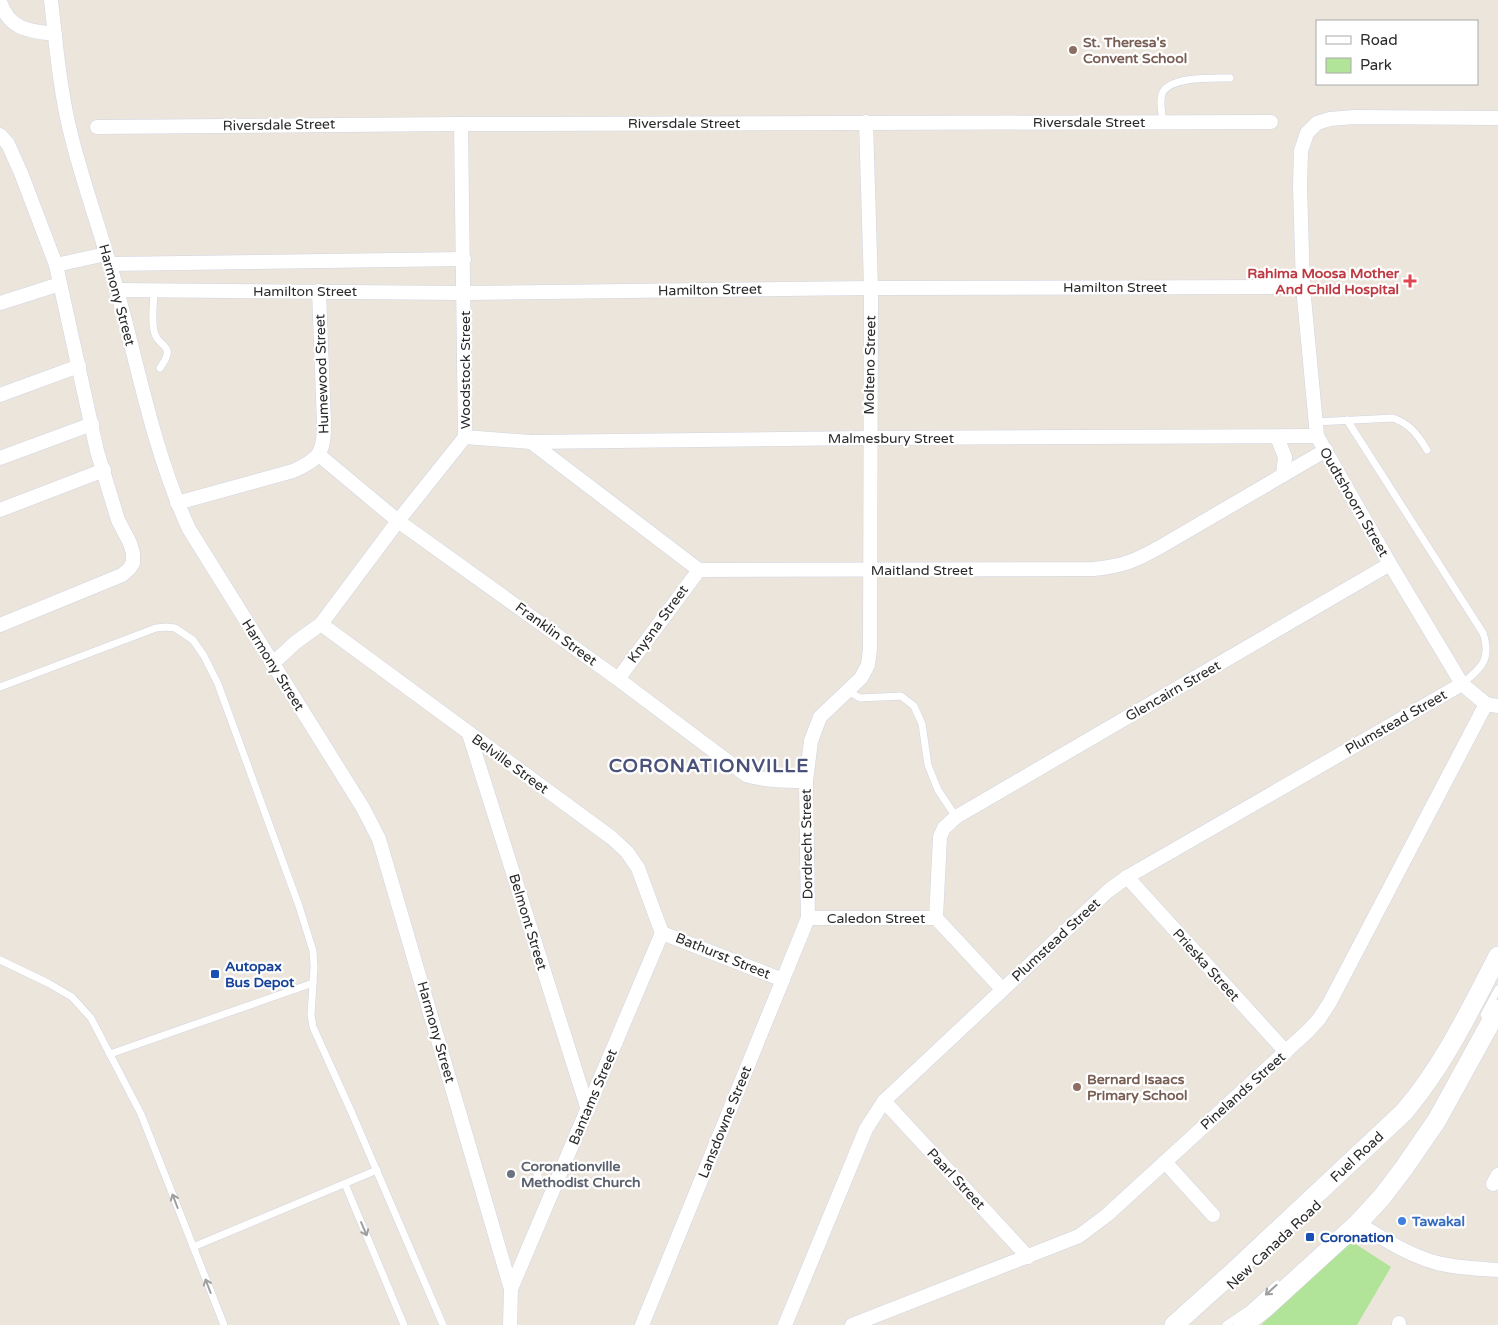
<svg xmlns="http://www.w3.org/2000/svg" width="1498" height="1325" viewBox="0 0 1498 1325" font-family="'Varela Round',sans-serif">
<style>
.green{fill:#b1e398}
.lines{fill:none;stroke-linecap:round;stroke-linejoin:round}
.service-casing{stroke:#d1d4e3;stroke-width:8}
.minor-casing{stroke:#d1d4e3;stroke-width:15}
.secondary-casing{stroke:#d1d4e3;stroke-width:20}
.service{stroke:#fff;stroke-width:7}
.minor{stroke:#fff;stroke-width:14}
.secondary{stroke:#fff;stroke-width:19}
.oneway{stroke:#9f9f9f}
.education-dot{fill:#8d6e63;stroke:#fff;stroke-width:2}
.health-dot{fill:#e0444e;stroke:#fff;stroke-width:2}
.transit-dot{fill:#1a4fb4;stroke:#fff;stroke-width:2}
.worship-dot{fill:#6b7280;stroke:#fff;stroke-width:2}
.shop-dot{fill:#3f7fe0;stroke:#fff;stroke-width:2}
.labels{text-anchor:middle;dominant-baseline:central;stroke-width:4.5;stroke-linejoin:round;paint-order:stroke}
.education-label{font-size:14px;font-weight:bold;fill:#785e54;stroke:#fff;text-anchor:start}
.street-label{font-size:14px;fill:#2a2a2a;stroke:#fff}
.health-label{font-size:14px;font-weight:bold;fill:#be3a42;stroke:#fff;text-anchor:end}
.transit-label{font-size:14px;font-weight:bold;fill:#164399;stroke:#fff;text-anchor:start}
.worship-label{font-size:14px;font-weight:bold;fill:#5b616d;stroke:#fff;text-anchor:start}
.shop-label{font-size:14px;font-weight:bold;fill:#366cbe;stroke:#fff;text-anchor:start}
.district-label{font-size:19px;font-weight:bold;letter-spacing:1px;fill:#4a527a;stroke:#fff}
</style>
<rect width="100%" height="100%" fill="#ece5db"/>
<polygon class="green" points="1351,1241 1391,1267 1357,1325 1261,1325"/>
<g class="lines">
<g class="service-casing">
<g id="service">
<path d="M1163,122c-1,-9 -4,-20 -1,-28 6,-18 52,-16 68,-16"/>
<path d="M154,290c0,13 -3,28 0,41 4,19 24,11 6,37"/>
<path d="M1347,420l136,213c9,27 -2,35 -21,51"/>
<path d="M1315,422l78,-4c17,6 25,17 34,32"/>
<polyline points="0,687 156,628 166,627 175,628 193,640 204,656 218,684 299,906 313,951 314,967 311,1015 313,1027 351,1111 443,1325"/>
<polyline points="848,691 860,698 901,696 914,706 922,724 928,765 938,790 956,817"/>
<polyline points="0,960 48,983 72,997 91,1018 141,1114 224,1325"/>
<polyline points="1484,1015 1498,989"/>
<polyline points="110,1054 313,983"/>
<polyline points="537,1174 541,1183 554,1189"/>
<polyline points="345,1184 404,1325"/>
<polyline points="193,1247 377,1170"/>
<polyline points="1226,1325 1248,1310 1277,1284"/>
</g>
</g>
<g class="minor-casing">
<g id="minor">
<path d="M51,0c5,45 9,91 20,135 13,52 32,103 46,155 22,80 37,163 72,239l174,279 16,31 132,450 -1,36"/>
<path d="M0,2c10,28 29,29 55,32"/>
<polyline points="1498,118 1354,117 1330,119 1317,123 1307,133 1301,151 1300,186 1303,287 1317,436 1390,564 1462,684 1486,704 1498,706"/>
<polyline points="97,127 461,124 1271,122"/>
<polyline points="0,135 8,144 21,173 56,265 106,254"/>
<polyline points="109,264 464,259"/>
<polyline points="117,290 464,293 871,288 1303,287"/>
<polyline points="0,303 60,284"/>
<polyline points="0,395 79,366"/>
<polyline points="465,437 531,442 869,438 1317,436"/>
<polyline points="1277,437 1285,457 1283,475"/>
<path d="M531,442l168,128 395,-1c29,-3 41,-8 66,-22l166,-97"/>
<path d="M319,455l79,66 220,158 128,96c20,6 39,6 60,6"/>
<polyline points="0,458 92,424"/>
<path d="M177,503l116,-32c26,-12 31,-17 31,-47l-5,-133"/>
<polyline points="0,510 104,470"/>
<polyline points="321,624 612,838 627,852 638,868 662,933"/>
<polyline points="0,625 122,575 129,569 133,563 133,553 130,543 118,520 97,451 56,265"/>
<polyline points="272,664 296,642 321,624 398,521 465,437 461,124"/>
<polyline points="618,679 699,570"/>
<polyline points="469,734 588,1110"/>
<polyline points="1127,877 1286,1052"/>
<polyline points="808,918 936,918 1002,989"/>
<polyline points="936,918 940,837 944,828 956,817 1390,564"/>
<polyline points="662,933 783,980"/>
<polyline points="884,1101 1028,1257"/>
<polyline points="1165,1162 1213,1215"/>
<polyline points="1493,1184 1498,1175"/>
<path d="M1358,1223c27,17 58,37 89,42 17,3 34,4 51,5"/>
<polyline points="511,1289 662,933"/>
<polyline points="642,1325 808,918 806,781 811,741 820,717 861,678 868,665 870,649 871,288 866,122"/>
<polyline points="785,1325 866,1129 884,1101 1108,891 1127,877 1462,684"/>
<polyline points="852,1325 1079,1236 1107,1215 1308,1031 1319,1019 1330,1002 1486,704"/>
<polyline points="1399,1325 1399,1323"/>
</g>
</g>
<g class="secondary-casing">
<g id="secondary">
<path d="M1174,1325l58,-52 172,-161c40,-47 66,-102 94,-156"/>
<polyline points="1243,1325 1265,1308 1358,1223 1382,1197 1404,1168 1437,1120 1498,1009"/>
</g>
</g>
<use href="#service" class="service"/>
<use href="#minor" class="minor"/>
<use href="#secondary" class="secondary"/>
</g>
<defs><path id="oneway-shaft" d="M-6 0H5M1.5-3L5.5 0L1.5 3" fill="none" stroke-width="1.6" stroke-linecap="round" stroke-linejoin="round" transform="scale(1.25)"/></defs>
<g class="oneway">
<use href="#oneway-shaft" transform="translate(175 1201) rotate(-111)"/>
<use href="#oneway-shaft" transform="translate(364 1229) rotate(67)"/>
<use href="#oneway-shaft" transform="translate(208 1286) rotate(-111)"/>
<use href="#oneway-shaft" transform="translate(1271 1290) rotate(138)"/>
</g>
<g class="education-dot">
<circle cx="1073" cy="50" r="5"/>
<circle cx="1077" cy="1087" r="5"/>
</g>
<path class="health-dot" d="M1407.5 273.5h5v5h5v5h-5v5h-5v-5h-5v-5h5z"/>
<g class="transit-dot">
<rect x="210" y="969" width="10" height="10" rx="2.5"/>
<rect x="1305" y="1232" width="10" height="10" rx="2.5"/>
</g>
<circle class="worship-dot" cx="511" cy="1174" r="5"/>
<circle class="shop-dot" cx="1402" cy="1221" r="5"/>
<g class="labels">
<g class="education-label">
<text x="1083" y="42">St. Theresa's<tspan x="1083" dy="16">Convent School</tspan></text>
<text x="1087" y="1079">Bernard Isaacs<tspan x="1087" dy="16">Primary School</tspan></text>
</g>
<g class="street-label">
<text x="1089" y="122">Riversdale Street</text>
<text x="684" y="123">Riversdale Street</text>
<text transform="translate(279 125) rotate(-1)">Riversdale Street</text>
<text x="1115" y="287">Hamilton Street</text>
<text transform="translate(710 290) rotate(-1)">Hamilton Street</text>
<text x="305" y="291">Hamilton Street</text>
<text transform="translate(117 295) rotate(75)">Harmony Street</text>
<text transform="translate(870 365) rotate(-89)">Molteno Street</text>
<text transform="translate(465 370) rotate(-90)">Woodstock Street</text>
<text transform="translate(322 374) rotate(-92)">Humewood Street</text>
<text x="891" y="438">Malmesbury Street</text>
<text transform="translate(1354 502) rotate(60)">Oudtshoorn Street</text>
<text x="922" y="570">Maitland Street</text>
<text transform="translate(658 624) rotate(-54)">Knysna Street</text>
<text transform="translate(556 634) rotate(36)">Franklin Street</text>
<text transform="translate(273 665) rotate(58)">Harmony Street</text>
<text transform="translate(1173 691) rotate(-30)">Glencairn Street</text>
<text transform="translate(1396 722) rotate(-30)">Plumstead Street</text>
<text transform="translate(510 764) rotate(36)">Belville Street</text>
<text transform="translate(807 844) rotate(-91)">Dordrecht Street</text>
<text x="876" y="918">Caledon Street</text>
<text transform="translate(528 922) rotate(73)">Belmont Street</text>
<text transform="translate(1056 940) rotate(-43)">Plumstead Street</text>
<text transform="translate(723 956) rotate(22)">Bathurst Street</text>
<text transform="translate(1206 965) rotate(48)">Prieska Street</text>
<text transform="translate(436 1032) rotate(74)">Harmony Street</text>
<text transform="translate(1243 1091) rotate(-42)">Pinelands Street</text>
<text transform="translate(593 1097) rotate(-67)">Bantams Street</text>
<text transform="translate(725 1122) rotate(-68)">Lansdowne Street</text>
<text transform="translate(1357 1157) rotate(-43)">Fuel Road</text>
<text transform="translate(956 1179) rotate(47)">Paarl Street</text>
<text transform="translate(1274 1245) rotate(-43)">New Canada Road</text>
</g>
<g class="health-label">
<text x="1399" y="273">Rahima Moosa Mother<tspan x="1399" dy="16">And Child Hospital</tspan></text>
</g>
<g class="transit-label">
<text x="225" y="966">Autopax<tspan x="225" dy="16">Bus Depot</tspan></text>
<text x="1320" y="1237">Coronation</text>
</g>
<g class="worship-label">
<text x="521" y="1166">Coronationville<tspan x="521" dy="16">Methodist Church</tspan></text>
</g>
<g class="shop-label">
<text x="1412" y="1221">Tawakal</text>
</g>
<g class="district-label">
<text x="709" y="766">CORONATIONVILLE</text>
</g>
</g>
<rect x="1316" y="20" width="162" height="65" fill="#ffffff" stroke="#aaaaaa"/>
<rect x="1326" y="36" width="25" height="8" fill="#ffffff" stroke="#aaaaaa"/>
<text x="1360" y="45" font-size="15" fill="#2a2a2a">Road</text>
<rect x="1326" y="58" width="25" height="15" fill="#b1e398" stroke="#aaaaaa"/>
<text x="1360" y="70" font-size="15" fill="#2a2a2a">Park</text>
</svg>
